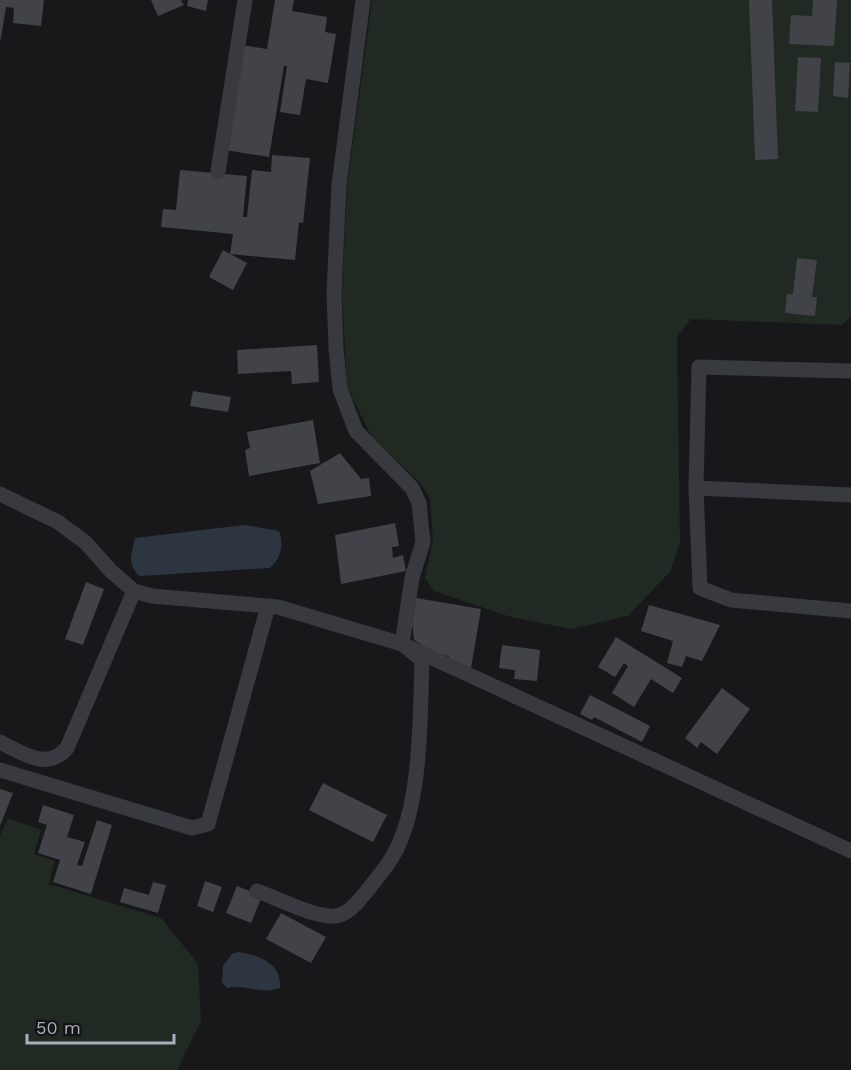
<svg xmlns="http://www.w3.org/2000/svg" width="851" height="1070" viewBox="0 0 851 1070" font-family="'Work Sans',sans-serif">
<style>
.green{fill:#202922}
.water{fill:#2d3640}
.building{fill:#424348}
.lines{fill:none;stroke-linecap:round;stroke-linejoin:round}
.street{stroke:#393a40;stroke-width:15}
</style>
<rect width="100%" height="100%" fill="#18181b"/>
<g class="green">
<polygon points="372,0 851,0 851,316 842,325 691,319 677,337 680,543 670,572 628,616 571,629 511,617 434,591 425,578 433,540 430,499 422,485 372,437 347,387 342,293 347,187"/>
<polygon points="8,818 41,830 34,854 55,861 49,884 161,918 198,964 201,1021 177,1070 0,1070 0,836"/>
</g>
<g class="water">
<path d="M244,525l35,6c5,14 2,27 -9,37l-130,8c-14,-11 -8,-23 -5,-38z"/>
<path d="M238,952c21,3 44,11 42,36 -18,7 -35,-4 -53,0l-5,-6 1,-16 9,-12z"/>
</g>
<g class="building">
<polygon points="0,0 44,0 41,26 13,23 14,8 6,7 0,43"/>
<polygon points="151,0 181,0 184,5 158,16"/>
<polygon points="188,0 208,0 206,11 187,6"/>
<polygon points="275,0 294,0 292,11 327,17 325,32 336,34 328,83 306,79 300,115 280,112 287,66 284,66 269,157 225,150 242,45 267,49"/>
<polygon points="749,0 772,0 778,159 755,160"/>
<polygon points="813,0 837,0 834,46 789,44 791,15 812,16"/>
<polygon points="798,57 821,58 818,112 795,111"/>
<polygon points="835,62 850,63 848,98 833,96"/>
<polygon points="272,155 310,158 303,223 299,222 295,260 230,254 233,234 161,227 163,209 176,210 180,170 247,176 243,217 247,217 252,170 271,172"/>
<polygon points="223,250 247,263 233,290 209,277"/>
<polygon points="797,258 817,260 812,297 817,297 815,316 785,313 787,294 793,294"/>
<polygon points="317,345 319,382 292,384 291,371 238,374 237,350"/>
<polygon points="193,391 231,397 228,412 190,406"/>
<polygon points="313,420 320,463 249,476 245,450 250,448 247,432"/>
<polygon points="340,453 361,479 369,478 371,496 318,504 310,471"/>
<polygon points="395,523 399,546 392,547 393,558 403,555 406,571 341,584 335,535"/>
<polygon points="86,582 104,589 83,645 65,639"/>
<polygon points="416,598 481,609 471,668 448,664 449,656 423,651 424,646 414,640 412,620"/>
<polygon points="649,605 720,625 702,661 686,656 682,667 667,663 673,641 641,631"/>
<polygon points="616,637 682,678 673,693 651,679 634,707 612,693 628,666 624,663 615,677 598,667"/>
<polygon points="502,645 540,650 537,681 514,679 515,670 499,668"/>
<polygon points="722,688 750,709 717,754 701,742 697,748 685,738"/>
<polygon points="590,695 650,726 642,742 594,717 592,720 580,714"/>
<polygon points="323,783 387,815 373,842 309,810"/>
<polygon points="0,789 13,793 0,826"/>
<polygon points="43,805 74,815 67,837 85,842 77,865 82,866 97,820 112,825 91,894 53,882 60,860 38,853 47,825 38,822"/>
<polygon points="205,881 222,887 213,912 197,906"/>
<polygon points="153,882 166,885 158,913 120,902 124,888 149,895"/>
<polygon points="237,886 262,896 251,923 226,913"/>
<polygon points="281,913 326,937 311,963 266,939"/>
</g>
<g class="lines">
<g class="street">
<polyline points="218,171 245,0"/>
<polyline points="851,371 699,367 696,488 700,588 731,600 851,611"/>
<polyline points="696,488 851,495"/>
<polyline points="0,494 58,522 86,543 111,571 134,591 152,596 278,607 402,644 851,851"/>
<path d="M0,742c24,12 47,29 67,6l67,-157"/>
<polyline points="0,770 192,828 208,824 268,606"/>
<path d="M257,891c20,7 58,27 78,25 15,-2 23,-15 32,-25 9,-12 20,-24 27,-37 28,-50 26,-138 28,-194l-20,-16 10,-66 11,-36 -4,-39 -7,-15 -56,-57 -16,-42 -4,-41 -2,-55 5,-108 24,-185"/>
</g>
</g>
<path d="M27 1034v9h147v-9" fill="none" stroke="#aaaebb" stroke-width="3"/>
<text x="36" y="1034" font-size="18" fill="#aaaebb" stroke="#131316" stroke-width="4.5" paint-order="stroke">50 m</text>
</svg>
